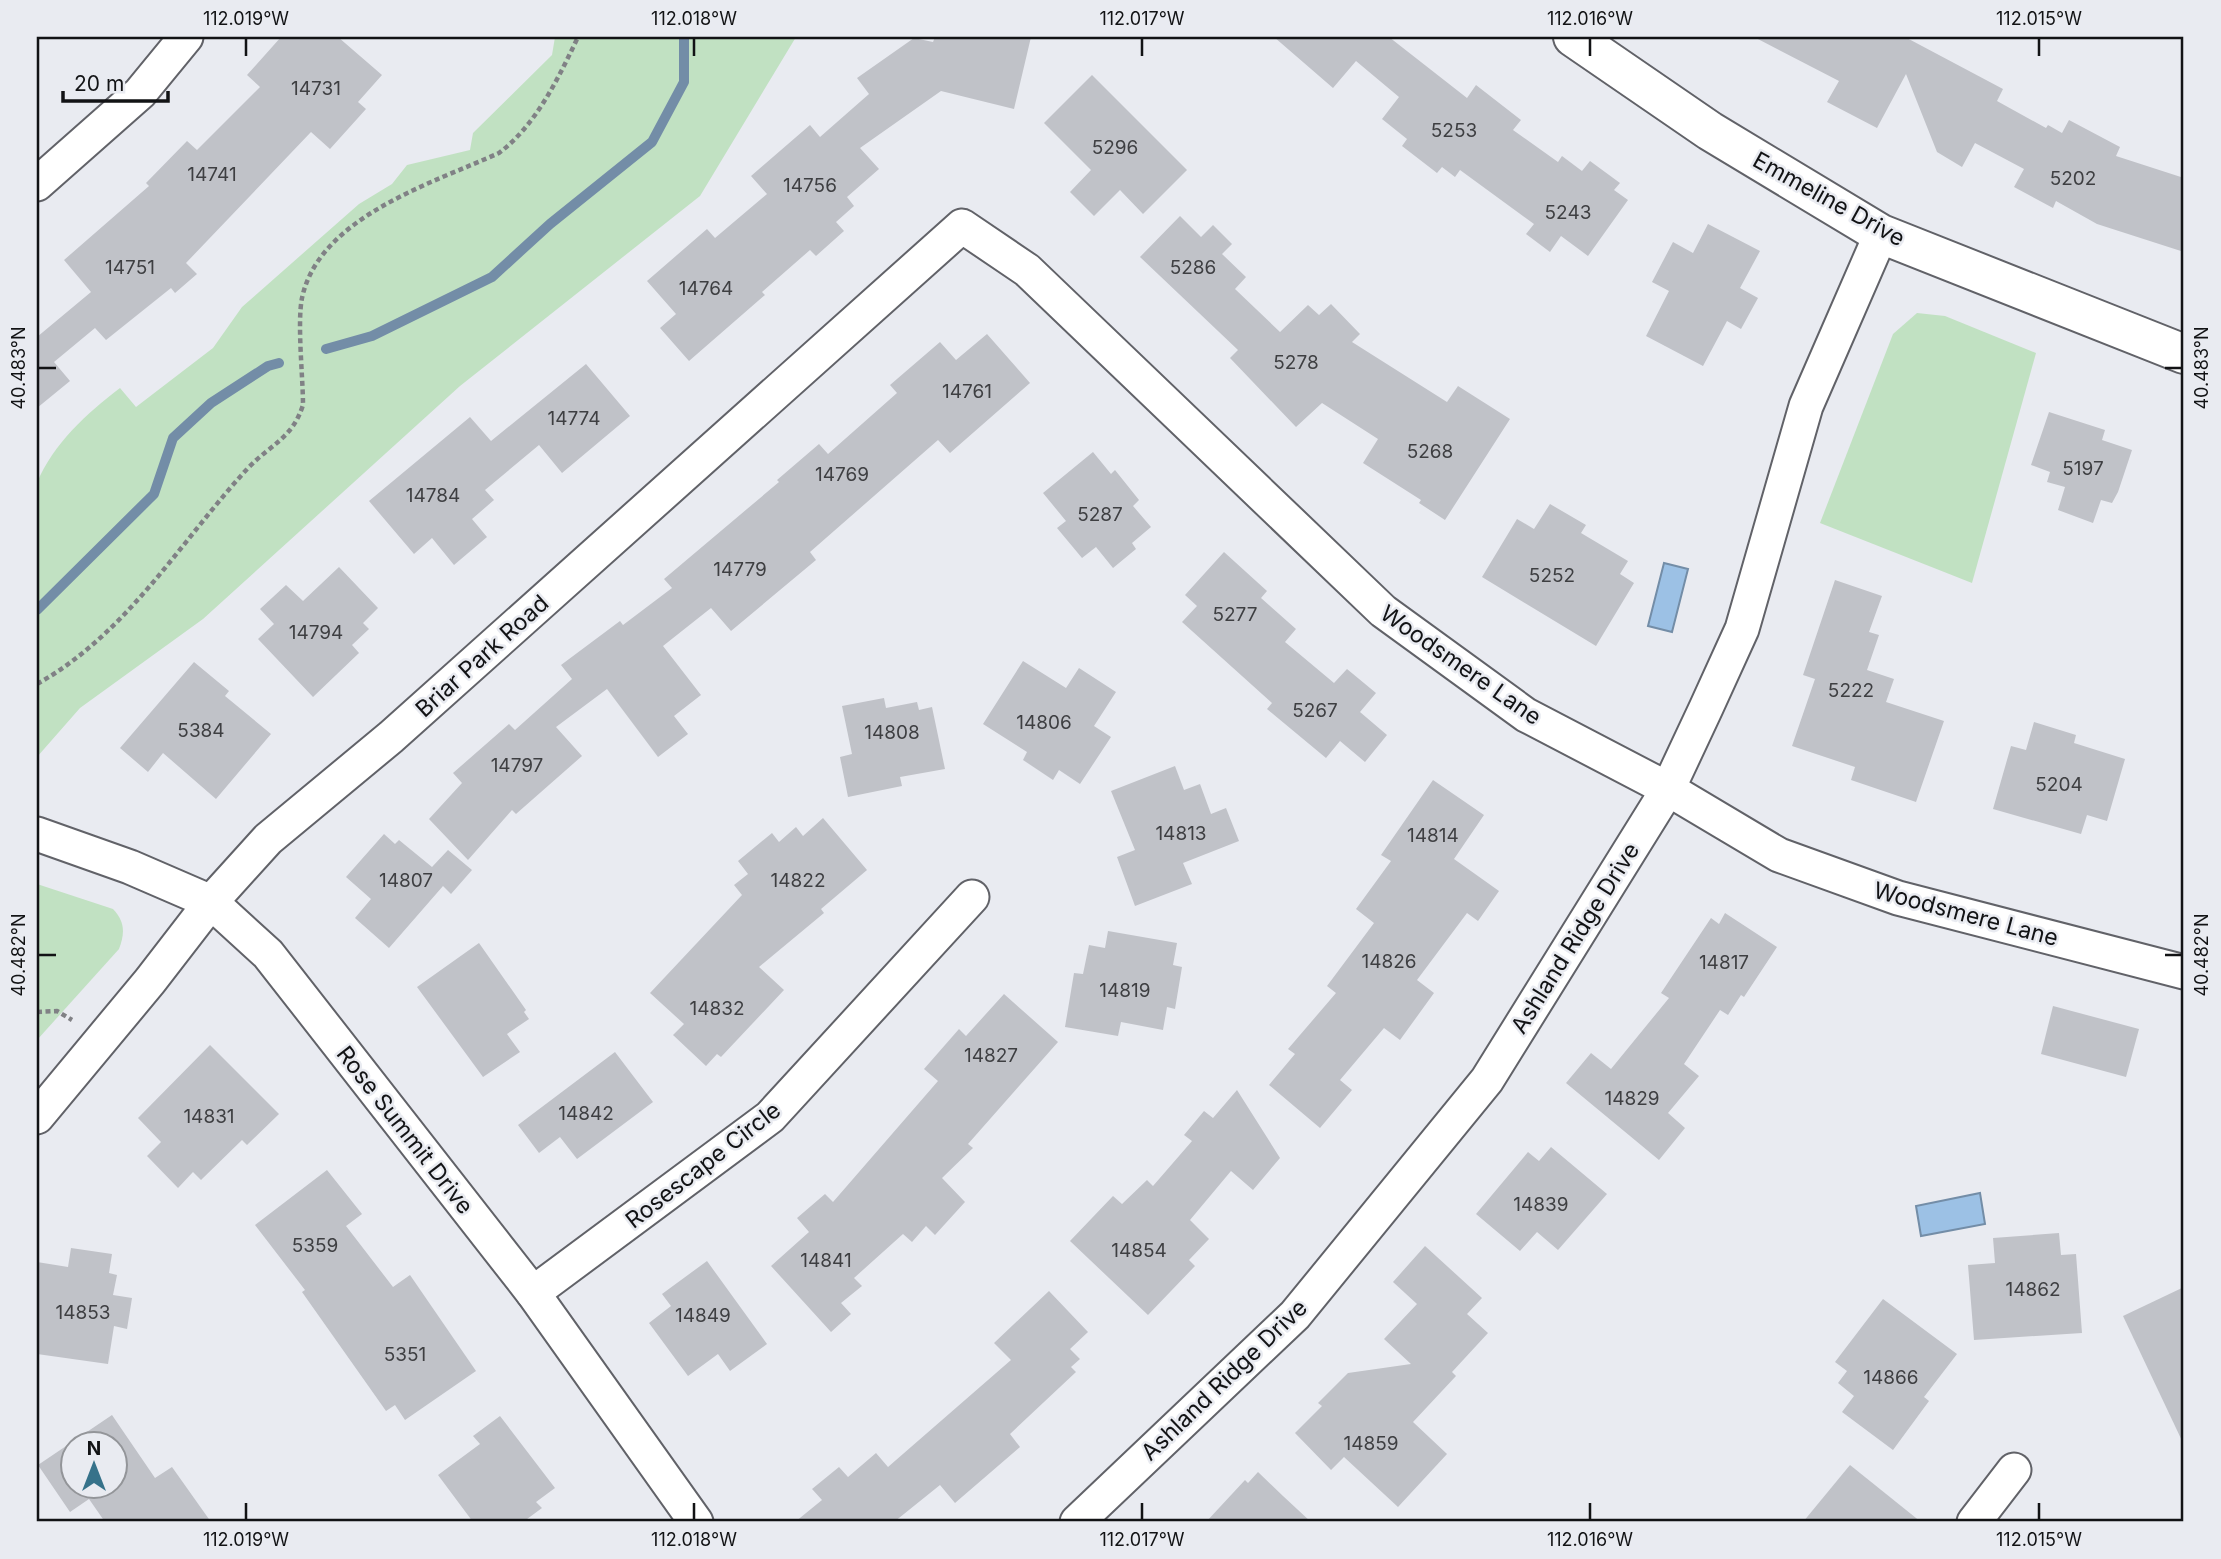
<svg xmlns="http://www.w3.org/2000/svg" width="2221" height="1559" viewBox="0 0 2221 1559" font-family="Inter,sans-serif">
<style>
.green{fill:#c1e1c2}
.water{fill:#9cc1e5;stroke:#738da7;stroke-width:2}
.lines{fill:none;stroke-linecap:round;stroke-linejoin:round}
.stream{stroke:#738da7;stroke-width:10}
.building{fill:#c0c2c8;fill-rule:evenodd}
.minor-casing{stroke:#616268;stroke-width:37}
.tertiary-casing{stroke:#616268;stroke-width:42}
.path{stroke:#808185;stroke-width:4.5;stroke-dasharray:5 3.5;stroke-linecap:butt}
.minor{stroke:#fff;stroke-width:33}
.tertiary{stroke:#fff;stroke-width:38}
.ticks{fill:none;stroke:#121315;stroke-width:2.5}
.labels{text-anchor:middle;dominant-baseline:central;stroke-width:5;stroke-linejoin:round;paint-order:stroke}
.number-label{font-size:19px;fill:#3e3f42}
.street-label{font-size:23px;fill:#121315;stroke:#e9ebf1}
.neatline{fill:none;stroke:#121315;stroke-width:2.5}
.ticks-label{font-size:18px;text-anchor:middle;fill:#121315}
</style>
<rect width="100%" height="100%" fill="#e9ebf1"/>
<g class="green">
<path d="M555,37h241l-96,159 -240,190 -257,233 -123,89 -43,49v-274c16,-39 50,-70 83,-95l16,19 77,-59 29,-41 117,-103 33,-20 15,-19 63,-15 3,-17 79,-78z"/>
<polygon points="1917,313 1945,316 2036,353 1972,583 1820,523 1893,334"/>
<path d="M37,884l76,25c12,13 12,24 6,40l-82,91z"/>
</g>
<g class="water">
<polygon points="1664,563 1688,569 1672,632 1648,626"/>
<polygon points="1980,1193 1985,1224 1921,1236 1916,1206"/>
</g>
<g class="lines">
<g class="stream">
<polyline points="326,349 372,336 492,277 550,224 652,142 684,82 684,37"/>
<polyline points="37,610 154,494 173,438 211,403 268,366 279,363"/>
</g>
</g>
<g class="building">
<polygon points="281,37 338,37 382,75 358,102 366,109 330,149 311,132 186,263 197,274 175,293 171,288 106,340 95,328 54,362 70,381 37,408 37,337 91,292 64,260 149,186 146,183 187,141 197,150 260,87 247,75"/>
<polygon points="935,37 1031,37 1014,109 941,91 860,148 879,169 847,197 854,206 836,222 844,231 816,256 810,250 762,292 765,295 689,361 660,328 676,314 647,281 707,229 715,238 767,194 751,176 810,125 820,137 869,94 857,78 914,38 933,42"/>
<polygon points="1274,37 1389,37 1467,98 1476,85 1521,120 1513,130 1558,162 1562,156 1582,171 1590,161 1620,183 1614,190 1628,200 1588,256 1561,236 1550,252 1526,234 1534,224 1460,170 1455,177 1442,167 1437,173 1402,146 1407,139 1382,119 1399,97 1356,61 1333,88"/>
<polygon points="1754,37 1905,37 2003,89 1997,101 2046,128 2048,125 2062,133 2069,120 2120,147 2116,156 2184,178 2184,252 2097,224 2056,201 2053,208 2014,187 2024,169 1975,143 1962,167 1937,152 1906,74 1877,128 1827,102 1839,81"/>
<polygon points="1092,75 1187,170 1143,214 1120,190 1094,216 1070,192 1091,170 1044,123"/>
<polygon points="1180,216 1201,237 1213,225 1232,244 1222,254 1246,277 1235,289 1280,332 1308,305 1319,315 1331,304 1360,334 1352,342 1447,402 1458,386 1510,419 1445,520 1419,503 1421,500 1363,463 1378,439 1322,403 1296,427 1230,358 1238,350 1140,257"/>
<polygon points="1708,224 1760,251 1740,288 1758,298 1741,329 1727,321 1703,366 1646,336 1669,291 1652,282 1673,242 1693,253"/>
<polygon points="987,334 1030,383 950,453 938,440 810,552 816,560 731,631 711,608 663,646 701,695 674,716 688,734 658,757 607,689 556,727 582,756 516,814 512,810 468,860 429,819 462,783 453,773 509,724 515,730 572,679 561,665 620,621 623,625 672,588 664,579 779,482 777,480 819,444 828,454 897,393 890,385 940,342 956,360"/>
<polygon points="586,364 630,416 562,473 539,445 485,490 494,500 472,519 487,537 454,565 432,538 414,554 369,501 470,417 491,441"/>
<polygon points="2049,412 2105,430 2102,440 2132,450 2118,492 2112,503 2101,500 2093,523 2058,510 2065,487 2047,482 2050,472 2031,465"/>
<polygon points="1093,452 1111,474 1115,470 1139,500 1133,506 1151,527 1132,543 1136,549 1113,568 1096,547 1082,558 1057,528 1066,521 1043,493"/>
<polygon points="1550,504 1586,525 1581,533 1628,561 1620,574 1634,583 1596,646 1482,577 1517,519 1534,529"/>
<polygon points="1224,552 1267,591 1261,598 1296,629 1285,642 1334,683 1347,669 1376,693 1360,712 1387,735 1365,762 1340,741 1326,758 1267,709 1272,703 1182,622 1197,606 1185,595"/>
<polygon points="339,567 378,608 363,623 369,629 352,645 359,653 313,697 258,639 274,624 260,609 286,585 303,601"/>
<polygon points="1835,580 1882,596 1869,632 1879,635 1867,670 1894,679 1886,702 1944,721 1916,802 1851,780 1855,767 1792,746 1815,679 1803,675"/>
<polygon points="1023,661 1066,688 1079,668 1116,692 1094,726 1111,737 1080,784 1059,770 1053,780 1023,760 1027,752 983,724"/>
<polygon points="194,662 229,691 225,696 271,734 216,799 163,753 148,772 120,748"/>
<polygon points="884,698 886,708 917,702 919,710 932,707 945,769 900,777 902,786 848,797 840,757 852,754 842,706"/>
<polygon points="2034,722 2076,735 2074,743 2125,759 2107,821 2087,815 2081,834 1993,809 2011,746 2026,750"/>
<polygon points="1175,766 1184,790 1200,784 1211,814 1226,808 1239,841 1183,863 1192,884 1135,906 1117,857 1135,850 1111,791"/>
<polygon points="1433,780 1484,815 1454,859 1499,891 1478,921 1467,913 1417,980 1434,993 1400,1040 1384,1028 1340,1080 1352,1090 1320,1128 1269,1085 1295,1054 1288,1049 1336,993 1327,986 1374,923 1356,909 1391,861 1381,855"/>
<polygon points="823,818 867,870 821,909 824,913 759,967 784,990 721,1057 717,1054 706,1066 673,1035 684,1024 650,993 742,895 734,885 748,874 738,861 772,833 779,842 796,827 803,836"/>
<polygon points="384,834 395,844 399,840 432,867 448,850 472,870 451,894 443,886 389,948 355,918 371,899 346,877"/>
<polygon points="1725,913 1777,947 1744,997 1741,995 1728,1015 1720,1010 1684,1064 1699,1076 1668,1113 1685,1128 1659,1160 1566,1083 1591,1053 1611,1069 1669,998 1661,993 1711,918 1719,924"/>
<polygon points="1108,931 1177,943 1173,965 1182,967 1175,1009 1167,1007 1163,1030 1121,1022 1118,1036 1065,1027 1074,973 1083,974 1089,945 1105,948"/>
<polygon points="479,943 526,1010 524,1012 529,1019 507,1034 520,1052 483,1077 417,987"/>
<polygon points="1004,994 1058,1042 968,1144 973,1148 942,1178 965,1202 935,1235 926,1226 912,1242 903,1234 854,1278 862,1286 841,1303 851,1314 831,1332 771,1266 809,1232 797,1218 825,1194 833,1202 938,1081 924,1069 959,1029 966,1036"/>
<polygon points="2053,1006 2139,1029 2126,1077 2041,1054"/>
<polygon points="210,1045 279,1114 247,1145 242,1140 201,1180 193,1172 178,1188 147,1156 161,1142 138,1118"/>
<polygon points="615,1052 653,1102 577,1159 560,1137 539,1153 518,1125"/>
<polygon points="1237,1090 1280,1158 1253,1190 1231,1171 1190,1220 1209,1239 1189,1260 1195,1266 1148,1315 1070,1241 1113,1196 1122,1204 1147,1180 1153,1186 1192,1141 1184,1135 1204,1111 1213,1118"/>
<polygon points="1551,1147 1607,1194 1558,1250 1537,1232 1520,1251 1476,1214 1528,1152 1539,1161"/>
<polygon points="327,1170 362,1214 346,1226 393,1287 410,1275 476,1371 405,1420 395,1405 386,1411 302,1292 305,1290 255,1225"/>
<polygon points="2059,1233 2061,1255 2076,1254 2082,1333 1974,1340 1968,1265 1995,1263 1993,1238"/>
<polygon points="1425,1246 1482,1298 1467,1314 1488,1333 1452,1372 1456,1376 1413,1422 1447,1454 1398,1507 1344,1457 1331,1470 1295,1433 1322,1406 1318,1403 1348,1373 1411,1364 1384,1339 1417,1304 1393,1282"/>
<polygon points="71,1248 112,1254 109,1273 117,1275 113,1295 132,1298 127,1329 114,1326 108,1364 37,1354 37,1262 68,1267"/>
<polygon points="707,1261 767,1344 730,1371 718,1354 688,1376 649,1323 671,1306 662,1294"/>
<polygon points="2184,1287 2184,1445 2123,1316"/>
<polygon points="1049,1291 1088,1332 1070,1349 1080,1359 1071,1367 1076,1372 1010,1434 1020,1447 955,1503 940,1485 894,1522 795,1522 822,1500 812,1489 839,1467 848,1477 876,1453 888,1467 1011,1360 994,1343"/>
<polygon points="1883,1299 1957,1354 1924,1397 1929,1401 1893,1450 1842,1412 1854,1396 1838,1383 1847,1371 1835,1362"/>
<path d="M112,1415l43,63 17,-11 39,55h-106l-16,-23 -19,13 -32,-47zM74,1444h42v42h-42z"/>
<polygon points="500,1416 555,1488 536,1502 542,1508 523,1522 473,1522 438,1475 480,1444 473,1436"/>
<polygon points="1850,1465 1921,1522 1803,1522"/>
<polygon points="1258,1472 1283,1496 1311,1522 1206,1522 1245,1480 1248,1483"/>
</g>
<g class="lines">
<g class="minor-casing">
<g id="minor">
<polyline points="37,184 140,93 186,37"/>
<polyline points="37,834 130,867 211,902 268,954 533,1293 696,1522"/>
<polyline points="37,1117 150,981 211,902 268,839 391,737 962,226 1027,270 1383,611 1526,715 1668,789 1779,855 1898,898 2184,972"/>
<polyline points="533,1293 770,1117 972,897"/>
<polyline points="1077,1522 1295,1315 1487,1080 1668,789 1706,708 1742,629 1806,406 1881,234"/>
<polyline points="1974,1522 2014,1470"/>
</g>
</g>
<g class="tertiary-casing">
<polyline id="tertiary" points="1573,37 1710,131 1881,234 2184,354"/>
</g>
<g class="path">
<path d="M37,684c90,-50 143,-142 211,-216 23,-24 44,-29 55,-63 0,-28 -6,-82 -1,-107 17,-81 131,-115 197,-145 37,-28 59,-74 79,-116"/>
<polyline points="37,1012 57,1011 72,1020"/>
</g>
<use href="#minor" class="minor"/>
<use href="#tertiary" class="tertiary"/>
</g>
<path class="ticks" d="M246,38v18M694,38v18M1142,38v18M1590,38v18M2039,38v18M38,368h18M2165,368h17M38,955h18M2165,955h17M246,1503v17M694,1503v17M1142,1503v17M1590,1503v17M2039,1503v17"/>
<g class="labels">
<g class="number-label">
<text x="316" y="88">14731</text>
<text x="1454" y="130">5253</text>
<text x="1115" y="147">5296</text>
<text x="212" y="174">14741</text>
<text x="2073" y="178">5202</text>
<text x="810" y="185">14756</text>
<text x="1568" y="212">5243</text>
<text x="130" y="267">14751</text>
<text x="1193" y="267">5286</text>
<text x="706" y="288">14764</text>
<text x="1296" y="362">5278</text>
<text x="967" y="391">14761</text>
<text x="574" y="418">14774</text>
<text x="1430" y="451">5268</text>
<text x="2083" y="468">5197</text>
<text x="842" y="474">14769</text>
<text x="433" y="495">14784</text>
<text x="1100" y="514">5287</text>
<text x="740" y="569">14779</text>
<text x="1552" y="575">5252</text>
<text x="1235" y="614">5277</text>
<text x="316" y="632">14794</text>
<text x="1851" y="690">5222</text>
<text x="1315" y="710">5267</text>
<text x="1044" y="722">14806</text>
<text x="201" y="730">5384</text>
<text x="892" y="732">14808</text>
<text x="517" y="765">14797</text>
<text x="2059" y="784">5204</text>
<text x="1181" y="833">14813</text>
<text x="1433" y="835">14814</text>
<text x="406" y="880">14807</text>
<text x="798" y="880">14822</text>
<text x="1389" y="961">14826</text>
<text x="1724" y="962">14817</text>
<text x="1125" y="990">14819</text>
<text x="717" y="1008">14832</text>
<text x="991" y="1055">14827</text>
<text x="1632" y="1098">14829</text>
<text x="586" y="1113">14842</text>
<text x="209" y="1116">14831</text>
<text x="1541" y="1204">14839</text>
<text x="315" y="1245">5359</text>
<text x="1139" y="1250">14854</text>
<text x="826" y="1260">14841</text>
<text x="2033" y="1289">14862</text>
<text x="83" y="1312">14853</text>
<text x="703" y="1315">14849</text>
<text x="405" y="1354">5351</text>
<text x="1891" y="1377">14866</text>
<text x="1371" y="1443">14859</text>
</g>
<g class="street-label">
<text transform="translate(1829 199) rotate(29)">Emmeline Drive</text>
<text transform="translate(482 656) rotate(-42)">Briar Park Road</text>
<text transform="translate(1461 665) rotate(35)">Woodsmere Lane</text>
<text transform="translate(1966 914) rotate(15)">Woodsmere Lane</text>
<text transform="translate(1575 938) rotate(-58)">Ashland Ridge Drive</text>
<text transform="translate(405 1130) rotate(52)">Rose Summit Drive</text>
<text transform="translate(703 1165) rotate(-38)">Rosescape Circle</text>
<text transform="translate(1224 1380) rotate(-44)">Ashland Ridge Drive</text>
</g>
</g>
<rect width="2221" height="1559" fill="none" stroke="#e9ebf1" stroke-width="77"/>
<g transform="translate(94 1465)"><circle r="33" fill="#e9ebf1" stroke="#939599" stroke-width="2"/>
<path d="M0-5L12 26L0 18L-12 26Z" fill="#36728a"/>
<text y="-10" font-size="19" font-weight="bold" text-anchor="middle" fill="#121315">N</text>
</g>
<path d="M63 91v10h105v-10" fill="none" stroke="#121315" stroke-width="3.5"/>
<text x="74" y="91" font-size="21" fill="#121315" stroke="#e9ebf1" stroke-width="5" paint-order="stroke">20 m</text>
<rect x="38" y="38" width="2144" height="1482" class="neatline"/>
<g class="ticks-label">
<text x="246" y="25">112.019°W</text>
<text x="694" y="25">112.018°W</text>
<text x="1142" y="25">112.017°W</text>
<text x="1590" y="25">112.016°W</text>
<text x="2039" y="25">112.015°W</text>
<text transform="translate(19 368) rotate(-90)" y="6">40.483°N</text>
<text transform="translate(2202 368) rotate(-90)" y="6">40.483°N</text>
<text transform="translate(19 955) rotate(-90)" y="6">40.482°N</text>
<text transform="translate(2202 955) rotate(-90)" y="6">40.482°N</text>
<text x="246" y="1546">112.019°W</text>
<text x="694" y="1546">112.018°W</text>
<text x="1142" y="1546">112.017°W</text>
<text x="1590" y="1546">112.016°W</text>
<text x="2039" y="1546">112.015°W</text>
</g>
</svg>
